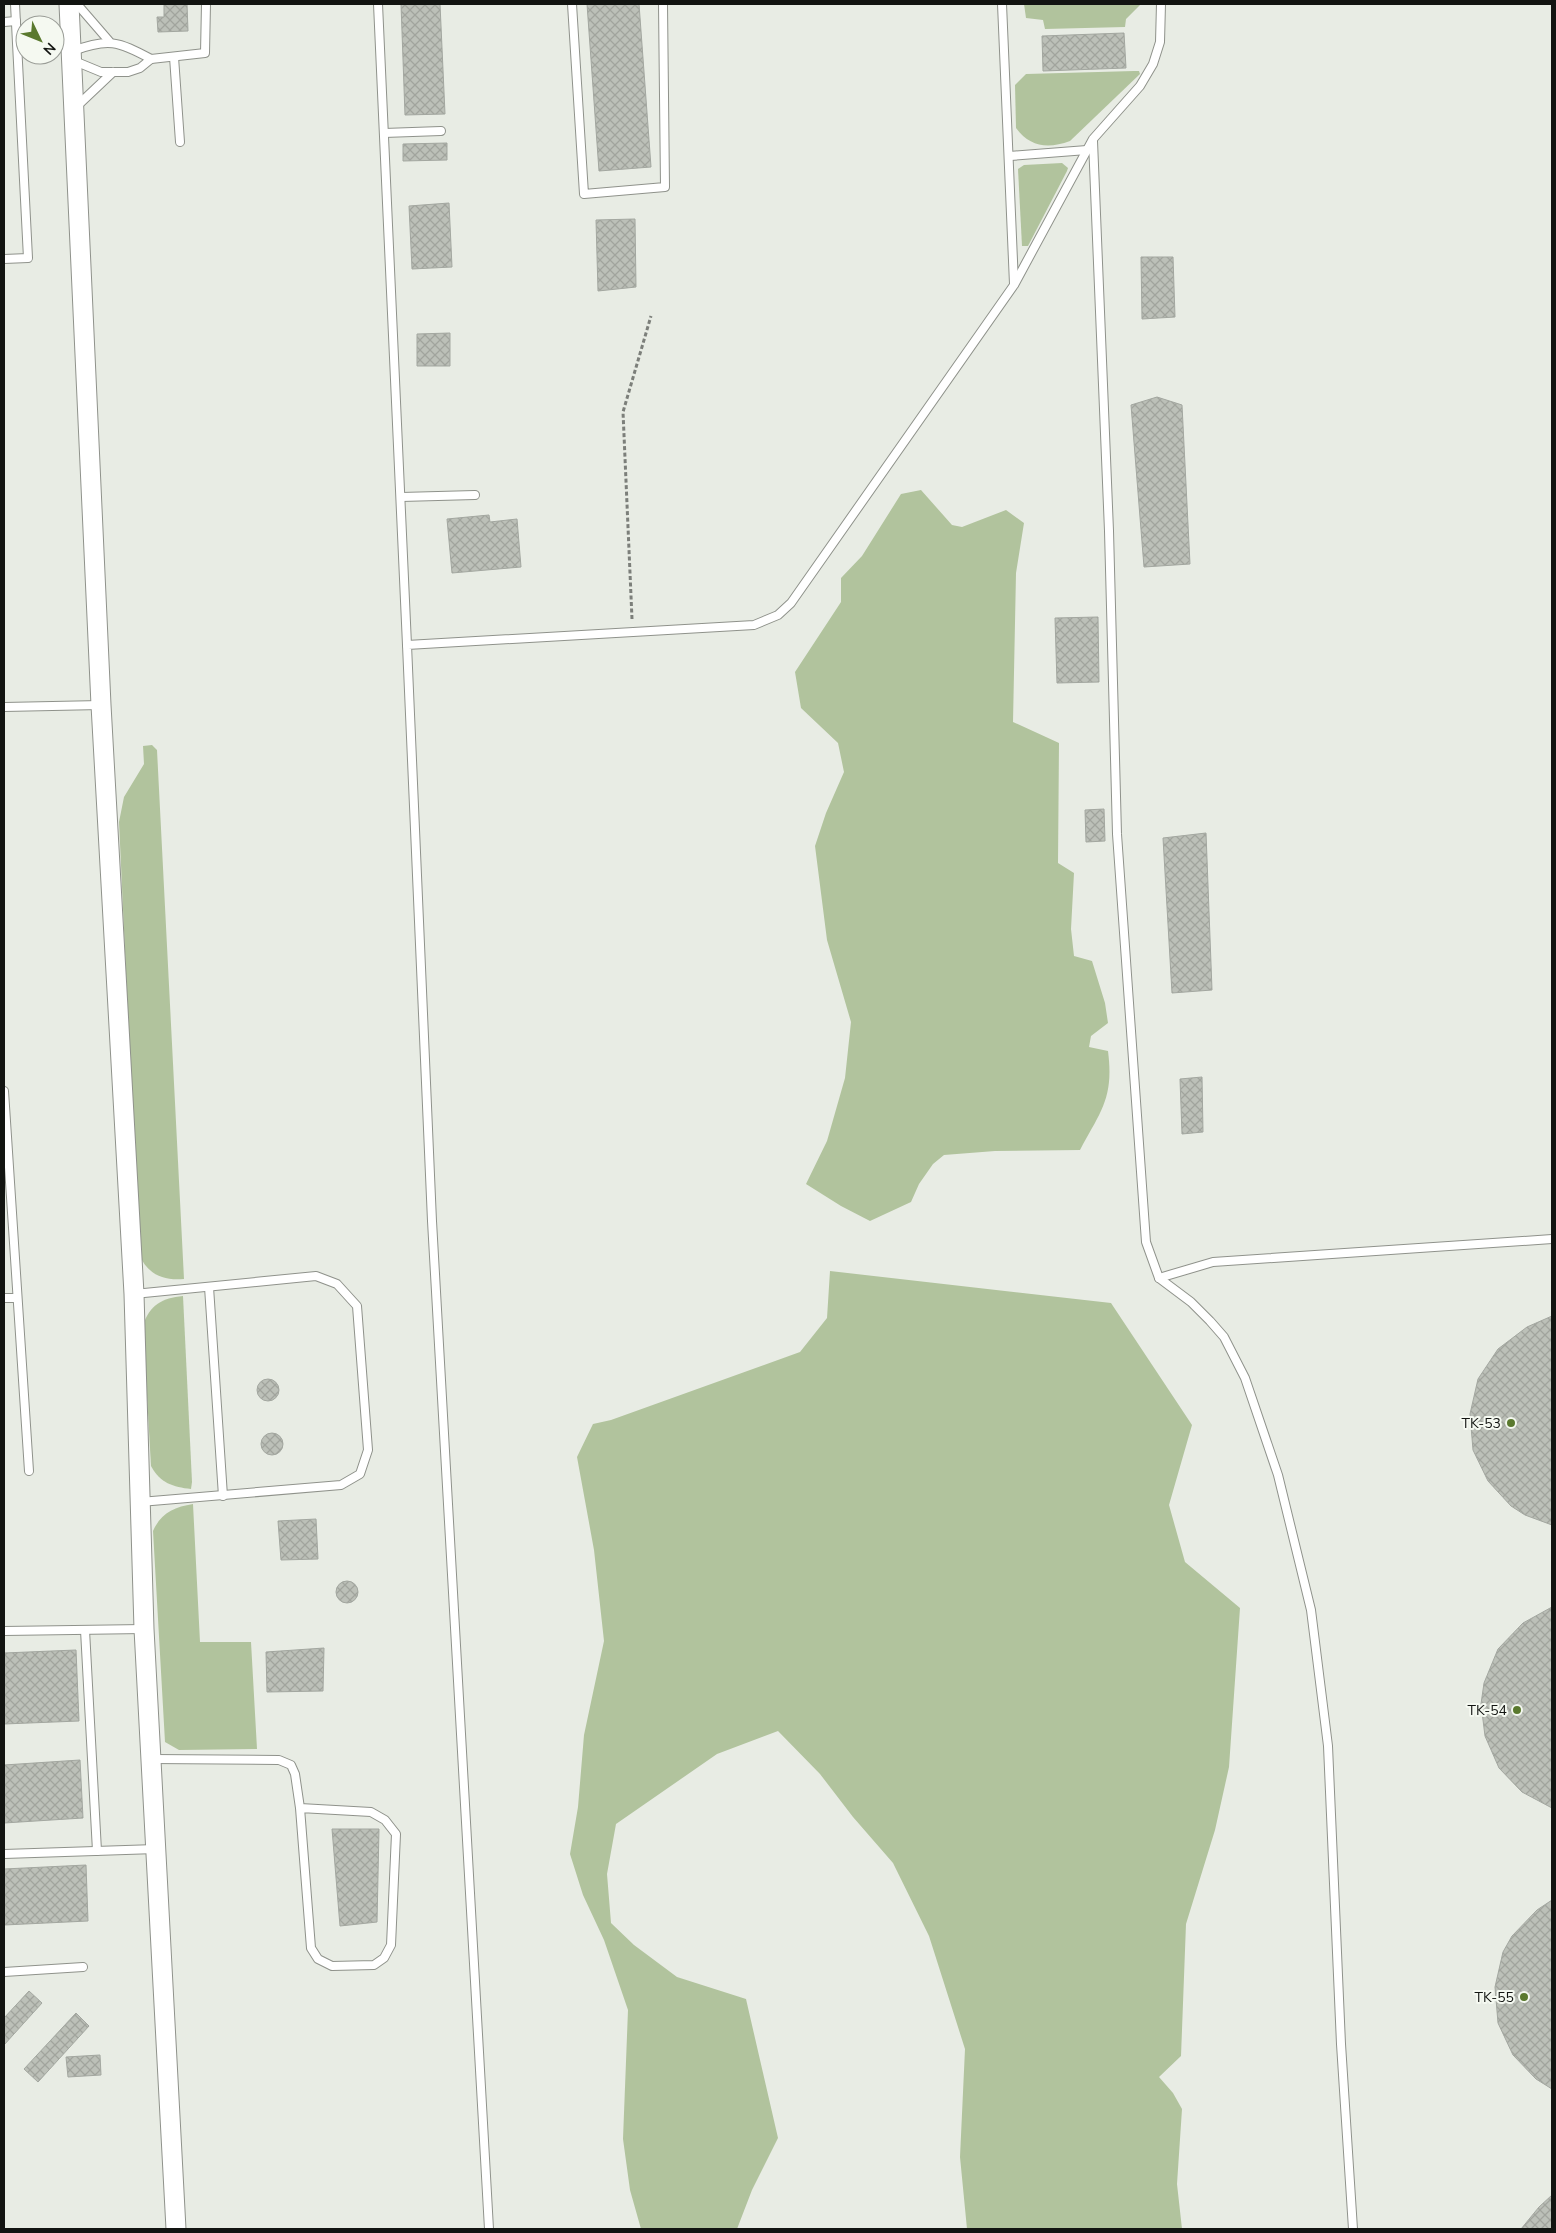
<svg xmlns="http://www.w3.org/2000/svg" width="1556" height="2233" viewBox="0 0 1556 2233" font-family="'Nunito Sans',sans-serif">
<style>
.green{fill:#b1c39d}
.building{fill:url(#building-cross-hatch);stroke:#a3a7a0}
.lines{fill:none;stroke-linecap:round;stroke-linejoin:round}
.service-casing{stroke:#8f928b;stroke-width:10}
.tertiary-casing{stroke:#8f928b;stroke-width:21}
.path{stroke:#7c7f7a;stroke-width:3;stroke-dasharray:4 2.5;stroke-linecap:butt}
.service{stroke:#fff;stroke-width:8}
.tertiary{stroke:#fff;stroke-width:19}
.poi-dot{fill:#5a792e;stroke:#f5f9f1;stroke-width:2}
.labels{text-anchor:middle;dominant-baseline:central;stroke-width:4;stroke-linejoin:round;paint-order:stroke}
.poi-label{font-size:14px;fill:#121411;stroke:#f5f9f1;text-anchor:end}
</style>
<defs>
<pattern id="building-cross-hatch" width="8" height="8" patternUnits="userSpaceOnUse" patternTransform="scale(1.25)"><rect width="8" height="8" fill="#bcc0b8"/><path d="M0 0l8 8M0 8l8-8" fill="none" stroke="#a1a49d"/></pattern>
</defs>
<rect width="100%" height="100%" fill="#e8ece4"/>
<g class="green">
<polygon points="1024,4 1141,4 1126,19 1125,27 1045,29 1043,20 1026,18"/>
<path d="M1134,71h5l1,3 -70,67c-22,8 -40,6 -54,-13l-1,-43 11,-11z"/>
<polygon points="1062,163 1068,168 1067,171 1028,246 1022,246 1018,169 1024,165"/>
<path d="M921,490l31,35 10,2 44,-17 18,13 -8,50 -3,149 46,21 -1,120 16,10 -3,56 3,27 18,5 13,42 3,20 -17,13 -2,11 19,4c6,47 -7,60 -28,99l-85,1 -51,4 -11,9 -14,20 -8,18 -41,19 -29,-15 -35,-22 21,-43 18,-63 6,-56 -24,-82 -12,-94 11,-33 18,-41 -6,-29 -37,-35 -6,-36 46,-70v-24l21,-22 39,-62z"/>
<path d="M152,745l5,5 27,529c-21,2 -37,-5 -45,-25l-20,-432 5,-25 20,-33 -1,-18z"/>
<polygon points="830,1271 1111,1303 1192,1425 1169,1505 1185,1562 1240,1608 1229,1767 1215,1830 1186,1924 1181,2056 1159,2077 1173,2093 1182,2109 1177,2184 1182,2229 967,2229 960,2157 965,2049 929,1936 893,1863 853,1817 820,1774 778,1731 717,1754 616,1824 607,1874 611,1923 634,1945 677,1977 746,1999 778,2138 752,2190 737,2229 641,2229 630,2190 623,2139 628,2010 604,1940 583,1895 570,1854 578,1807 584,1735 604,1641 594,1550 577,1457 593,1424 611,1420 800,1352 827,1318"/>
<path d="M183,1296l9,186 -1,7c-18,-2 -31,-6 -40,-23l-8,-141c7,-20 19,-27 40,-29z"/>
<path d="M193,1504l7,138h51l6,107 -78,1 -14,-8 -12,-211c8,-18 21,-24 40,-27z"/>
</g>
<g class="building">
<polygon points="164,4 187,4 188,31 158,32 157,17 164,17"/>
<polygon points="401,4 440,4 445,114 405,115"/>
<polygon points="587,4 639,4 651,167 599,171"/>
<polygon points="1124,33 1126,68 1043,71 1042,36"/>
<polygon points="447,143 447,160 403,161 403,144"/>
<polygon points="449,203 452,267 412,269 409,206"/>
<polygon points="635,219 636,287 598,291 596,220"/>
<polygon points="1141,257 1173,257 1175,317 1142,319"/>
<polygon points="450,333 450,366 417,366 417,334"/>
<polygon points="1157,397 1182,405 1190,564 1144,567 1131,405"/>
<polygon points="489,515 490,522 517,519 521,567 452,573 447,519"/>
<polygon points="1098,617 1099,682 1057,683 1055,618"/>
<polygon points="1104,809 1105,841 1086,842 1085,810"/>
<polygon points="1206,833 1212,990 1172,993 1163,838"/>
<polygon points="1202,1077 1203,1132 1182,1134 1180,1079"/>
<polygon points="1552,1316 1552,1525 1525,1515 1511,1506 1488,1481 1473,1450 1470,1414 1478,1379 1498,1349 1527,1327"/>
<circle cx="268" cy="1390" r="11"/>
<circle cx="272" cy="1444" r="11"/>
<polygon points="316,1519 318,1559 281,1560 278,1521"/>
<circle cx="347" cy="1592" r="11"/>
<polygon points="1552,1607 1552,1808 1522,1792 1499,1768 1485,1736 1481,1704 1484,1683 1498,1649 1523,1623"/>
<polygon points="324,1648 323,1691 267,1692 266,1652"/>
<polygon points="76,1650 79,1721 4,1724 4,1653"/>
<polygon points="80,1760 83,1818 4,1823 4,1765"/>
<polygon points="332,1829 379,1829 377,1922 340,1926"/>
<polygon points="86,1865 88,1921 4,1925 4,1869"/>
<polygon points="1552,1900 1552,2089 1536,2079 1513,2055 1498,2023 1495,1987 1503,1952 1512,1936 1537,1910"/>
<polygon points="29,1991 42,2003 4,2045 4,2018"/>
<polygon points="76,2013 89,2026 38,2082 24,2069"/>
<polygon points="100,2055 101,2075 68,2077 66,2057"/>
<polygon points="1552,2195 1552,2229 1521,2229 1539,2207"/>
</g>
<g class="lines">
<g class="service-casing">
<g id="service">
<polyline points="77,4 109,41"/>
<polyline points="378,4 407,645"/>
<polyline points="572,4 584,194 665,187 663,4"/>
<polyline points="1002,4 1014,284"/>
<polyline points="4,22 16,21"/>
<path d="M73,51c35,-13 45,-10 78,8"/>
<polyline points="174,57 180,142"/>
<polyline points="72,60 101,72 128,72 140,68 151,59 205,53 206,4"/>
<polyline points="76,107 113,72"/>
<polyline points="384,133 441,131"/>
<polyline points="1093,141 1109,531 1117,834 1146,1242 1159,1278 1191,1302 1210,1321 1224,1337 1245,1378 1278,1475 1311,1610 1328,1746 1341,2044 1353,2229"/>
<polyline points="1010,156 1087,150"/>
<polyline points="4,259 28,258 15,4"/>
<polyline points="401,497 475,495"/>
<polyline points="4,707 101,705"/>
<polyline points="4,1091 29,1471"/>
<polyline points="1159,1278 1213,1262 1552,1239"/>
<polyline points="209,1287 223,1496"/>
<polyline points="134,1294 316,1276 337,1284 357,1306 368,1450 360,1474 341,1485 140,1502"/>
<polyline points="4,1298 16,1298"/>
<polyline points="85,1630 97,1851"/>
<polyline points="4,1631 144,1629"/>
<polyline points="152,1759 279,1760 291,1765 295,1774 300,1808 311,1948 318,1959 332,1966 374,1965 384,1958 391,1945 396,1834 385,1820 371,1812 300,1808"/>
<polyline points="4,1854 156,1849"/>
<polyline points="4,1972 83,1967"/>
<polyline points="489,2229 432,1221 407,645 754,625 778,615 791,603 1014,285 1093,139 1140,86 1153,64 1160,42 1161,4"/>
</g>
</g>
<g class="tertiary-casing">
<polyline id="tertiary" points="69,4 101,705 134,1294 144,1629 176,2229"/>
</g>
<polyline class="path" points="632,619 623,412 651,316"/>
<use href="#service" class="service"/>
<use href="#tertiary" class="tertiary"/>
</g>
<g class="poi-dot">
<circle cx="1511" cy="1423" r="5"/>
<circle cx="1517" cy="1710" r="5"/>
<circle cx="1524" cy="1997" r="5"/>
</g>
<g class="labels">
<g class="poi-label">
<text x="1501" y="1423">TK-53</text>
<text x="1507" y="1710">TK-54</text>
<text x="1514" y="1997">TK-55</text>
</g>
</g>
<rect width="1556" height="2233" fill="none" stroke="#121411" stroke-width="10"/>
<g transform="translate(40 40) rotate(133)"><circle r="24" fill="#f5f9f1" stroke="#9a9d97"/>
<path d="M0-4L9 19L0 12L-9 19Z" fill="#5a792e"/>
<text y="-8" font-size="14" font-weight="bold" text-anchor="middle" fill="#121411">N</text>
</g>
</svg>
